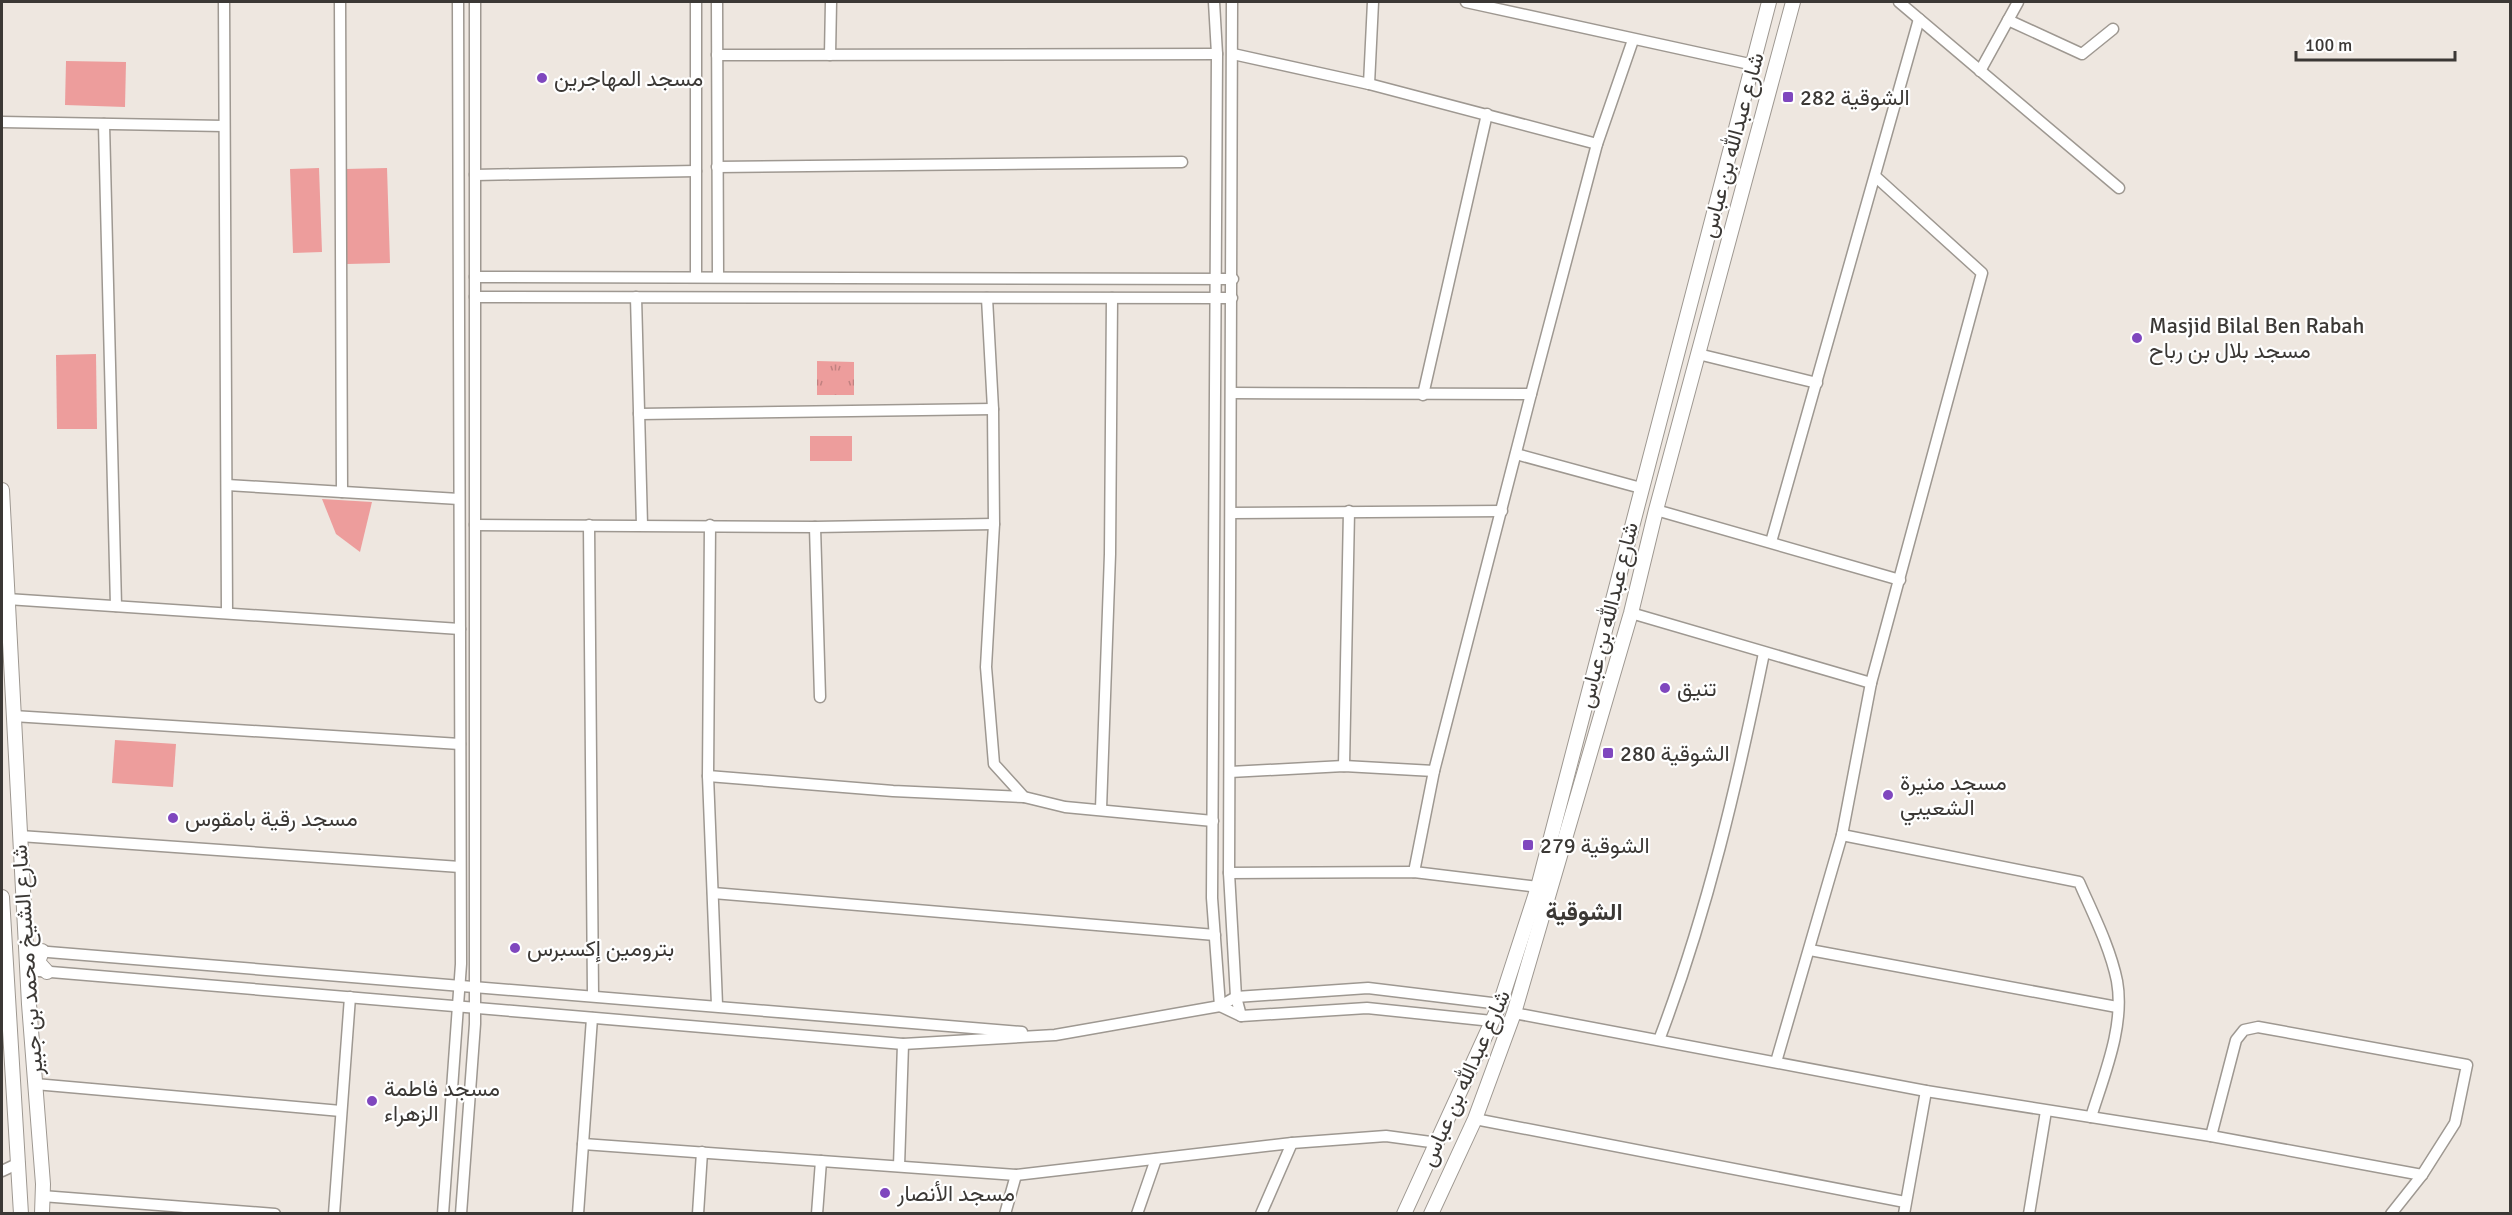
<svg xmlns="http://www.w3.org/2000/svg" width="2512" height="1215" viewBox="0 0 2512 1215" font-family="Signika,Vazirmatn,sans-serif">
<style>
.grass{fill:url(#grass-tufts)}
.park{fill:#ed9d9c}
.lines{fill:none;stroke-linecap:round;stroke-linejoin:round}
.minor-casing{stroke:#9e9891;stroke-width:13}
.major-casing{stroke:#9e9891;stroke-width:16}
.minor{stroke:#fff;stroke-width:10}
.major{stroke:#fff;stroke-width:14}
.poi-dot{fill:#7f47be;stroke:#fff;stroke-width:2}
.labels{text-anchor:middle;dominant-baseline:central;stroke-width:4.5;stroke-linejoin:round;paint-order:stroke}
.poi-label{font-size:22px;fill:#3b3835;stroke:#fff;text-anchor:start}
.street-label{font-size:22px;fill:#3b3835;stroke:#fff}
.neighbourhood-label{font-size:24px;font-weight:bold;fill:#3b3835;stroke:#fff}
</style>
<defs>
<pattern id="grass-tufts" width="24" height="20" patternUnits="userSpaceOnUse" patternTransform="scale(1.5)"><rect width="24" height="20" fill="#ed9d9c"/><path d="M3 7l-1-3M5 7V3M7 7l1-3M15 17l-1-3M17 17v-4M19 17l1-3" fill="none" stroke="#c18180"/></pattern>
</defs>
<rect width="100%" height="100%" fill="#eee7e0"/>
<polygon class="grass" points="817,361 854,362 854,395 817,395"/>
<g class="park">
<polygon points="66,61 126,62 125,107 65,105"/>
<polygon points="319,168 322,252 293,253 290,169"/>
<polygon points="387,168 390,263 347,264 345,169"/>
<polygon points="96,354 97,429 57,429 56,355"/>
<rect x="810" y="436" width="42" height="25"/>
<polygon points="322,499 372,502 360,552 336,534"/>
<polygon points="115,740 176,744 173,787 112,783"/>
</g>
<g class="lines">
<g class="minor-casing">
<g id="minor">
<polyline points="224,2 227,613"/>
<polyline points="340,2 342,492"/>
<polyline points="696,2 696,277"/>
<polyline points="717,2 718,277"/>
<polyline points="1214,2 1217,54 1212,898 1220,1006"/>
<polyline points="1232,2 1229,873 1236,997 1241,1016"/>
<polyline points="1466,2 1754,65"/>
<polyline points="1899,2 2119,188"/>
<polyline points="2008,20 2082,54 2113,29"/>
<polyline points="1233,54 1369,84 1597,144"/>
<polyline points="717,55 1217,54"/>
<polyline points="830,55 831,2"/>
<polyline points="1980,71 2018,2"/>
<polyline points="1369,84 1373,2"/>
<polyline points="2,122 224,126"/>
<polyline points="104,124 116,606"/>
<polyline points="717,167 1182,162"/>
<polyline points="475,175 696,171"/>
<polyline points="475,277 1233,279"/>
<polyline points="475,297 1232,298"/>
<polyline points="636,297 642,525"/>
<polyline points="987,298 993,409 994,524 986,667 994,764 1024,797 1065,807 1213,821"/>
<polyline points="1698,354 1817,383"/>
<polyline points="1232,393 1531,394"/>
<polyline points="1423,395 1487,114"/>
<polyline points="639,414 993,409"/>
<polyline points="1516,454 1641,488"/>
<polyline points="227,485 459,499"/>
<polyline points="1656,510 1900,580"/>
<polyline points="1231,513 1502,511"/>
<polyline points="475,525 815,527 994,524"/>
<polyline points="589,525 593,995"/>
<polyline points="710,525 708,776 717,1005"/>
<polyline points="815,527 820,697"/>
<polyline points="1771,542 1919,19"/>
<polyline points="7,599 460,629"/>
<polyline points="1631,613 1871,683"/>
<polyline points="13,716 460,744"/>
<polyline points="1344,766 1349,511"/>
<polyline points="1230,772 1344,766 1434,771"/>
<polyline points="708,776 893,791 1024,797"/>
<polyline points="1101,809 1110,554 1112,298"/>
<path d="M1842,835l237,47c14,32 31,65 38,99 8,45 -13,94 -26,136"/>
<polyline points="20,836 460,867"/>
<polyline points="1414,872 1434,771 1531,394 1597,144 1633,40"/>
<polyline points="1229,873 1414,872 1538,887"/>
<polyline points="713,893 1215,935"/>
<polyline points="1810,950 2117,1007"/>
<polyline points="36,951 1022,1032"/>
<polyline points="27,970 903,1044 1055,1035 1220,1006 1236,997 1368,988 1500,1004"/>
<polyline points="1220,1006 1241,1016 1367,1008 1492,1021"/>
<polyline points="1514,1013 1926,1091 2211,1136 2422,1175"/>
<path d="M1659,1040c48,-126 78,-255 105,-387"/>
<polyline points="1776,1062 1842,835 1871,683 1982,273 1876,177"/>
<polyline points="35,1084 341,1111"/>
<polyline points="1475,1119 1905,1202"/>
<polyline points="2211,1136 2236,1040 2244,1030 2258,1027 2467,1065 2455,1123 2422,1175 2391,1214"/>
<polyline points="583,1144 1016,1175 1292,1143 1386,1136 1438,1143"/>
<polyline points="899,1166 903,1044"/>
<polyline points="2,1171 19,1163"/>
<polyline points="42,1196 275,1214"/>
<polyline points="334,1214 350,997"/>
<polyline points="443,1214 461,964 458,2"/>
<polyline points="461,1214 475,1024 475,2"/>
<polyline points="578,1214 592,1018"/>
<polyline points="698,1214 702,1152"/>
<polyline points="817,1214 821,1161"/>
<polyline points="1005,1214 1016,1175"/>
<polyline points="1137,1214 1156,1159"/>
<polyline points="1261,1214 1292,1143"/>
<polyline points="1904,1214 1926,1091"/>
<polyline points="2029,1214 2046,1111"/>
</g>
</g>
<g class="major-casing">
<g id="major">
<polyline points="2,490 29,1004 43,1184 42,1214"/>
<polyline points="2,897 21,1214"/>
<polyline points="42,951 38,962 47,972"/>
<polyline points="1404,1214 1500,1004 1538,887 1769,2"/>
<polyline points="1431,1214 1475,1119 1514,1013 1631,613 1656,510 1793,2"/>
</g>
</g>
<use href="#minor" class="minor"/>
<use href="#major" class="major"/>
</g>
<g class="poi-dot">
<circle cx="542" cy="78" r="6"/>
<rect x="1782" y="91" width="12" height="12" rx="3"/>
<circle cx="2137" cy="338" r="6"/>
<circle cx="1665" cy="688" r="6"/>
<rect x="1602" y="747" width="12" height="12" rx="3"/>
<circle cx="1888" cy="795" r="6"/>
<circle cx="173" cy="818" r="6"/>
<rect x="1522" y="839" width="12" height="12" rx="3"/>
<circle cx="515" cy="948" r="6"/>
<circle cx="372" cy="1101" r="6"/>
<circle cx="885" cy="1193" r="6"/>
</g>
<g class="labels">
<g class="poi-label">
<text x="554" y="78">مسجد المهاجرين</text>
<text x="1800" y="97">الشوقية 282</text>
<text x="2149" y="325">Masjid Bilal Ben Rabah<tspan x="2149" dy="25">مسجد بلال بن رباح</tspan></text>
<text x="1677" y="688">تنيق</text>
<text x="1620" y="753">الشوقية 280</text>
<text x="1900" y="782">مسجد منيرة<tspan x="1900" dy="25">الشعيبي</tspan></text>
<text x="185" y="818">مسجد رقية بامقوس</text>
<text x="1540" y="845">الشوقية 279</text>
<text x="527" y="948">بترومين إكسبرس</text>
<text x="384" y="1088">مسجد فاطمة<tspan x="384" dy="25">الزهراء</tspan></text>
<text x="897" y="1193">مسجد الأنصار</text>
</g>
<g class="street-label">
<text transform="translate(1732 145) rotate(-75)">شارع عبدالله بن عباس</text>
<text transform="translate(1608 615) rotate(-76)">شارع عبدالله بن عباس</text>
<text transform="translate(27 960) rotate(-94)">شارع الشيخ محمد بن جبير</text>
<text transform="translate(1465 1078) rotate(-66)">شارع عبدالله بن عباس</text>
</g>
<g class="neighbourhood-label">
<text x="1584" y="912">الشوقية</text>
</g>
</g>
<rect width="2512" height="1215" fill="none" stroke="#3b3835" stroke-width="6"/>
<path d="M2296 51v9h159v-9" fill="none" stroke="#3b3835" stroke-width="3"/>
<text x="2305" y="51" font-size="18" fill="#3b3835" stroke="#ffffff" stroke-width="4.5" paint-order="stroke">100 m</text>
</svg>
